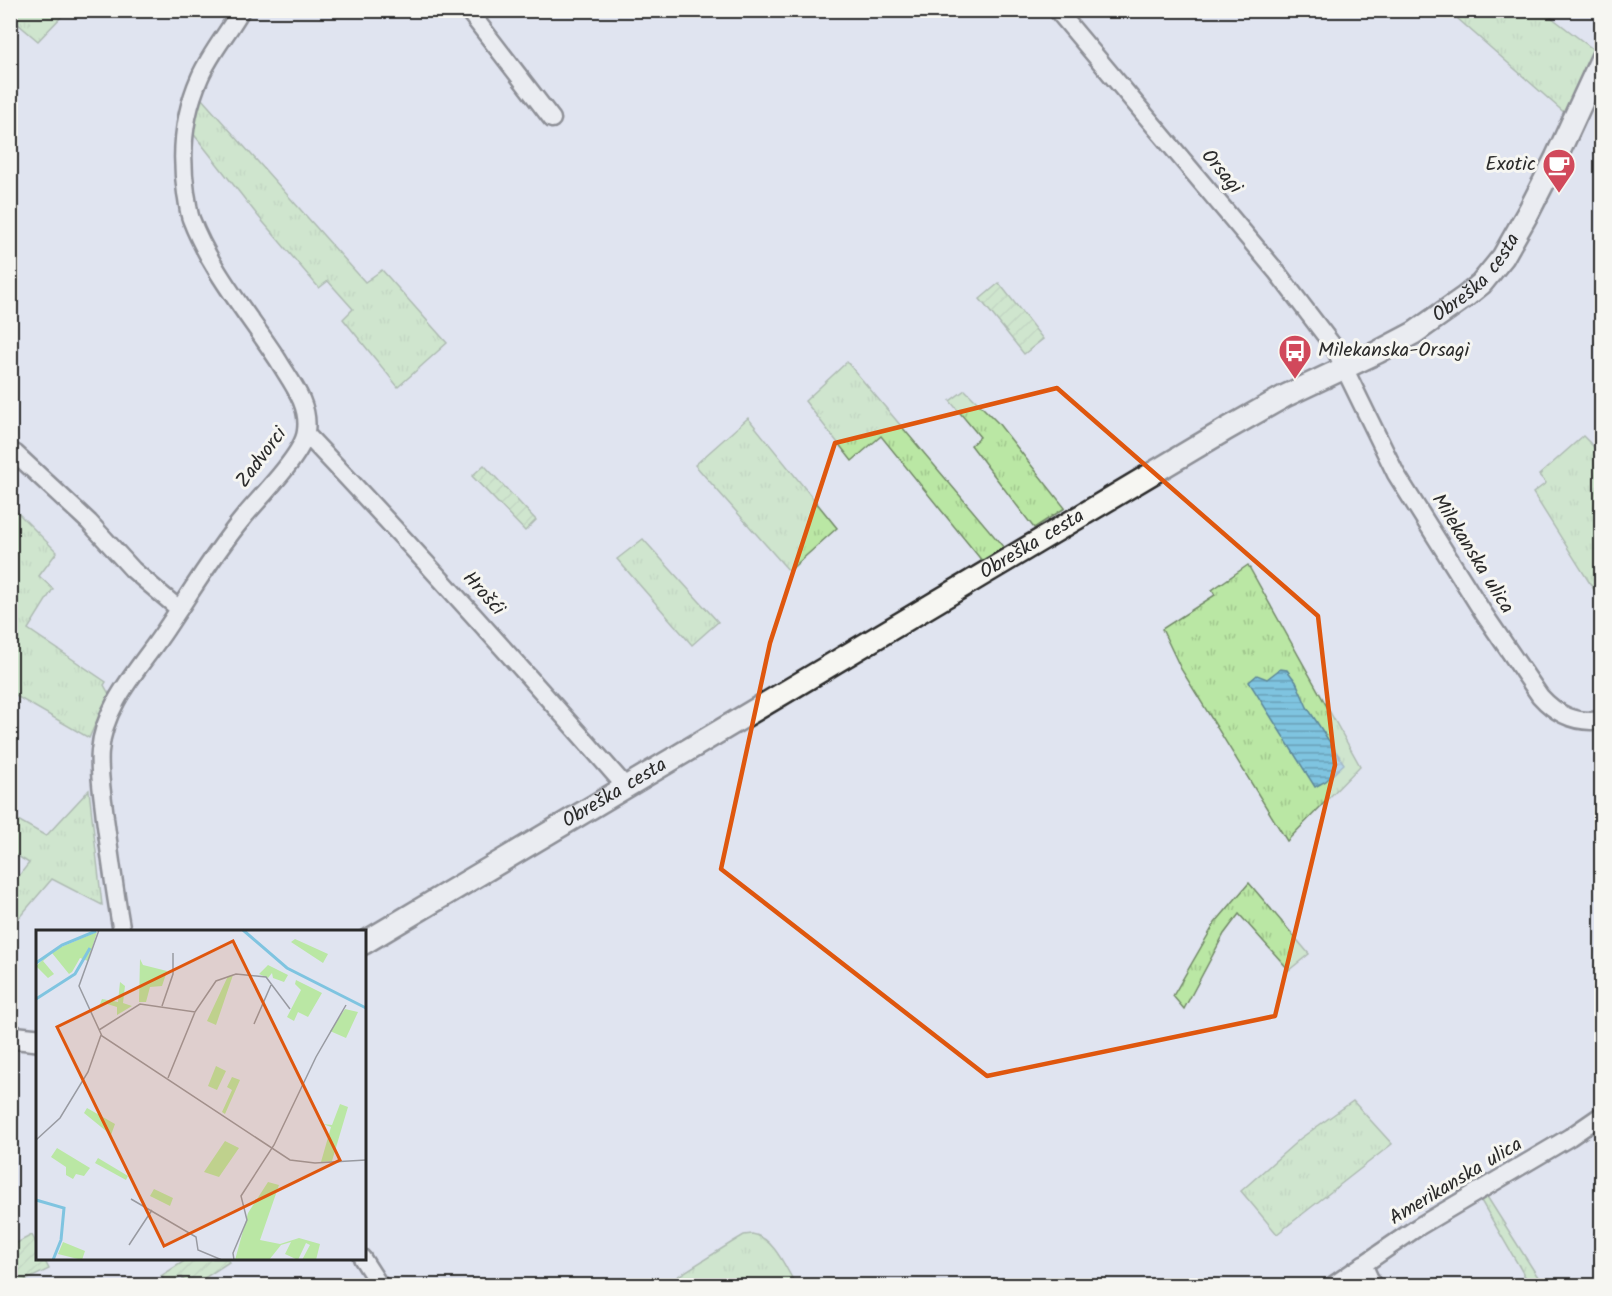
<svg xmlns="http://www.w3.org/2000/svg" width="1612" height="1296" viewBox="0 0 1612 1296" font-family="Kalam,sans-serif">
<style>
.grass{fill:url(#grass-tufts);stroke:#728968;stroke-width:1.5}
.garden{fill:url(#garden-furrows);stroke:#728968;stroke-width:1.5}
.water{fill:url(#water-rules);stroke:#5d8798;stroke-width:1.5}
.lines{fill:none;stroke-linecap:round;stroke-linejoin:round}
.minor-casing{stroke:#2b2b2b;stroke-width:21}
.major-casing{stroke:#2b2b2b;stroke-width:26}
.minor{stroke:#f6f6f2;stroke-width:16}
.major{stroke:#f6f6f2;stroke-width:21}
.marked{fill:none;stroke:#df570e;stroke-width:4.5;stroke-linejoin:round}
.labels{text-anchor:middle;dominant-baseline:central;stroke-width:6;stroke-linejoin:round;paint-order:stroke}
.poi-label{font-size:20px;fill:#2b2b2b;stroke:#f6f6f2;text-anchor:end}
.street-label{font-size:20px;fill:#2b2b2b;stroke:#f6f6f2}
.inset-river{fill:none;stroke:#7fc4e0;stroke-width:3}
.inset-road{fill:none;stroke:#989aa1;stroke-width:1.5}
.view{fill:#df570e;fill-opacity:0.15;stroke:#df570e;stroke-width:3}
.inset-edge{fill:none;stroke:#2b2b2b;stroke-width:3}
</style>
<defs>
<pattern id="grass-tufts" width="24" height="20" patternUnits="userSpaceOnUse" patternTransform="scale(1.5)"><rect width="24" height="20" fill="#bae7a4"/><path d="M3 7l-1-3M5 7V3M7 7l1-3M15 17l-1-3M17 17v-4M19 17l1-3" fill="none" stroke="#a0c68d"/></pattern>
<pattern id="garden-furrows" width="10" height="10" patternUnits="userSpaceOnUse" patternTransform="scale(1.5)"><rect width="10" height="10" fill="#bae7a4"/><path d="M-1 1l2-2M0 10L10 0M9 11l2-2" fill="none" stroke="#a0c68d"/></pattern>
<pattern id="water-rules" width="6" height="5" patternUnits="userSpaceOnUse" patternTransform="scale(1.5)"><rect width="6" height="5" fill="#7fc4e0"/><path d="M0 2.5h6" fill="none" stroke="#689fb6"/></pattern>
</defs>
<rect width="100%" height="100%" fill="#e0e4f0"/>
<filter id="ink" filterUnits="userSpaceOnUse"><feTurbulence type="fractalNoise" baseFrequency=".0167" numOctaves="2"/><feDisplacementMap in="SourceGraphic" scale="12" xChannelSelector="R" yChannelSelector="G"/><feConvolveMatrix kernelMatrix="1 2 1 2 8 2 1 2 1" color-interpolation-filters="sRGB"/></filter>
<g filter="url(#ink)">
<g class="grass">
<polygon points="10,11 11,10 67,11 38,41 11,18"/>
<polygon points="1449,11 1543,11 1594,50 1567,115"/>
<polygon points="201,98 365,282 382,270 447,343 398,387 343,319 353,309 328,281 319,288 258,216 192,132"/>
<polygon points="847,362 1005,549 983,562 881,436 852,461 805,401"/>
<polygon points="965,390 998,423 1065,508 1034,528 971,445 980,437 950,401"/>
<polygon points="748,418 837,528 789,571 695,465"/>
<polygon points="1583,436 1601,454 1601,601 1533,493 1546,483 1539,475"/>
<polygon points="11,506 57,552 39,576 53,589 28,629 106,682 104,685 109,694 89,738 11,693"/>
<polygon points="643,539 718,622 692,645 617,559"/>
<polygon points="1248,565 1360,766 1287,841 1181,669 1162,629 1215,595 1212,590"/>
<polygon points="89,790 102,905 52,879 11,927 11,886 29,863 11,852 11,816 46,836"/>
<polygon points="1249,883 1309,954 1289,970 1239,914 1224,934 1184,1009 1173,996 1215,923"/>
<polygon points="1353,1101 1392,1144 1277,1234 1241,1191 1301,1138"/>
<polygon points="1486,1195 1536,1274 1544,1285 1530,1285 1527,1280 1480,1199"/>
<path d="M752,1234c22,3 34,35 44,51h-132l70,-44 10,-6z"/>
</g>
<g class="garden">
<polygon points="999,283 1043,339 1024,354 980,299"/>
<polygon points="484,465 536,520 525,531 472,476"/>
<polygon points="32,1235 37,1245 38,1258 44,1259 49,1269 16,1285 11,1285 11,1246"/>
<polygon points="189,1258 227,1259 229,1262 194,1285 188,1285 181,1277 168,1285 161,1276"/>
</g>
<polygon class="water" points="1280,669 1287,670 1296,682 1307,707 1344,764 1326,781 1315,787 1249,682 1257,675 1267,679"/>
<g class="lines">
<g class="minor-casing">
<g id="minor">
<polyline points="468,10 552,119"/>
<path d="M1057,10l219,261 58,76 62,127 88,140 56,82c17,19 36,28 62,24"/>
<path d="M306,434c109,115 215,233 319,352"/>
<polyline points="10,451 16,454 89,522 133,570 179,609"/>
<path d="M122,932c-7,-38 -12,-76 -17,-114 -2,-22 -7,-45 -5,-67 4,-48 41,-84 66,-122 25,-37 48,-76 77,-111 16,-20 61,-64 63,-87 4,-27 -15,-49 -28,-71 -30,-46 -67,-89 -87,-141 -3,-8 -3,-17 -5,-26 -6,-39 -2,-80 14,-116 11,-25 28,-44 41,-67"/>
<polyline points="362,1258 380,1286"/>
<polyline points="1363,1264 1373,1286"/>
<polyline points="1332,1286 1418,1227 1570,1137 1602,1115"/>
</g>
</g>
<g class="major-casing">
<g id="major">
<path id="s1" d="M364,943l861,-513 60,-34 93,-44 36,-19 51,-36 16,-13 22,-27 26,-46 27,-53 46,-100"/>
<polyline points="10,1037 38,1040"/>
</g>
</g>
<use href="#minor" class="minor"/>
<use href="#major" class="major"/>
</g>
</g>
<path d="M0 0H1612V1296H0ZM1057,388l261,228 17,149 -60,251 -288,60 -266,-207 49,-226 65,-200z" fill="#e0e4f0" fill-opacity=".55" fill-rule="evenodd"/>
<path class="marked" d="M1057,388l261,228 17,149 -60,251 -288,60 -266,-207 49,-226 65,-200z"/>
<defs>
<g id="cafe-pin" transform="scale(1.725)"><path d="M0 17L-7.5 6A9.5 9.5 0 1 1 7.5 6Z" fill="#d1495b" stroke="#f6f6f2"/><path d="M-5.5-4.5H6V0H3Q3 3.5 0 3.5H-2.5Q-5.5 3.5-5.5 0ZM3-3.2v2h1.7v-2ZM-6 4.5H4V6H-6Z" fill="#fff"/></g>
<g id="bus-pin" transform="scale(1.725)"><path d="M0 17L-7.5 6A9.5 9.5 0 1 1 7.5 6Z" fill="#d1495b" stroke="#f6f6f2"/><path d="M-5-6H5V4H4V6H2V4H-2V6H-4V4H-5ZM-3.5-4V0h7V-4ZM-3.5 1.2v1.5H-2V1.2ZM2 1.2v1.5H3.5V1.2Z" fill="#fff"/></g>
</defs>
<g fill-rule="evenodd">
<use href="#cafe-pin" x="1559" y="165"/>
<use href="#bus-pin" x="1295" y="351"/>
</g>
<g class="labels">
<g class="poi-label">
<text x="1536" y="165">Exotic</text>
<text x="1318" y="351" text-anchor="start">Milekanska-Orsagi</text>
</g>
<g class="street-label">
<text transform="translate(1221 172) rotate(50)">Orsagi</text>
<text stroke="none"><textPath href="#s1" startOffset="1299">Obreška cesta</textPath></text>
<text transform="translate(262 458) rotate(-53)">Zadvorci</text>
<text stroke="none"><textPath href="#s1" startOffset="778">Obreška cesta</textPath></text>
<text transform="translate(1472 554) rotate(58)">Milekanska ulica</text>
<text transform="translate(483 594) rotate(48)">Hrošći</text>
<text stroke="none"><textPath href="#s1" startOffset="292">Obreška cesta</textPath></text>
<text transform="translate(1456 1182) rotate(-31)">Amerikanska ulica</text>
</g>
</g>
<g transform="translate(36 930)">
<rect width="330" height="330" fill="#e0e4f0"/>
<path d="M61,2l-9,29 -8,-3 -8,14 -3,2 -17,-21 -9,8 11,13 -6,4 -12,-12 18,-16zM259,9l33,15 -5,9 -32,-21zM104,29l3,6 24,6 -5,15 -12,1 -4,15h-7zM232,35l20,10 -4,7 -11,-4 -1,-5 -4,5 -9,-4zM197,45l-17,50 -9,-4 21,-45zM260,50l26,13 -14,24 -10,-5 -4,9 -7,-4 14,-27 -6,-6zM84,52l5,4 -2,17 9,3 -15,9v-8l-13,-4 -6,6 4,-10 16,3zM309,79l13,3 -12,26 -16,-7zM180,136l10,5 -9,19 -9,-4zM196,147l8,3 -15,34 -3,-2 10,-22 -5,-3zM304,174l8,3 -16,54 -11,1 10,-35 -8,-3 9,1zM51,178l28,16 -4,11 -27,-22zM189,211l14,7 -20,29 -15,-5zM21,218l33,20 -6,8 -8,-2 -3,5 -7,-4v-8l-15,-10zM232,252l11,3 -19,55 20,4 19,-6 21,6 -4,16h-14l8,-15 -4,-2 -8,17 -13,-6 6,-12 -10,3 -12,15h-34l13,-47zM118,259l19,9 -3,8 -20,-10zM27,312l22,9 -3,9 -24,-6z" fill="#bae7a4"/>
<path d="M62,228l30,18 -2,4 -31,-17z" fill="#bae7a4"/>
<path class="inset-river" d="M207,0l44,38 79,40M0,33l26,-18 34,-14M0,69l39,-25 15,-26M0,270l28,8 -3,32 -8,20"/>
<path class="inset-road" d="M63,0l-20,56 23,50 188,124 25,3 51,-3M126,76l11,-32v-21M218,94l17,-39M63,100l41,-26 55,8 21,-31 20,-7 30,3 24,32M132,148l27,-66M0,210l24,-22 28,-46 13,-37M95,269l65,38 2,13 24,10M93,315l23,-35M198,330l-1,-7 14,-33 -6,-24 33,-51 42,-88 30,-52"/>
<path class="view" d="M197,11l107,219 -176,86 -107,-219z"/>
<rect width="330" height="330" class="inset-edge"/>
</g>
<rect width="1612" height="1296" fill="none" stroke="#f6f6f2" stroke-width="36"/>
<rect x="18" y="18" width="1576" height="1260" fill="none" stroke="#2b2b2b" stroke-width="2" filter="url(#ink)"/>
</svg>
